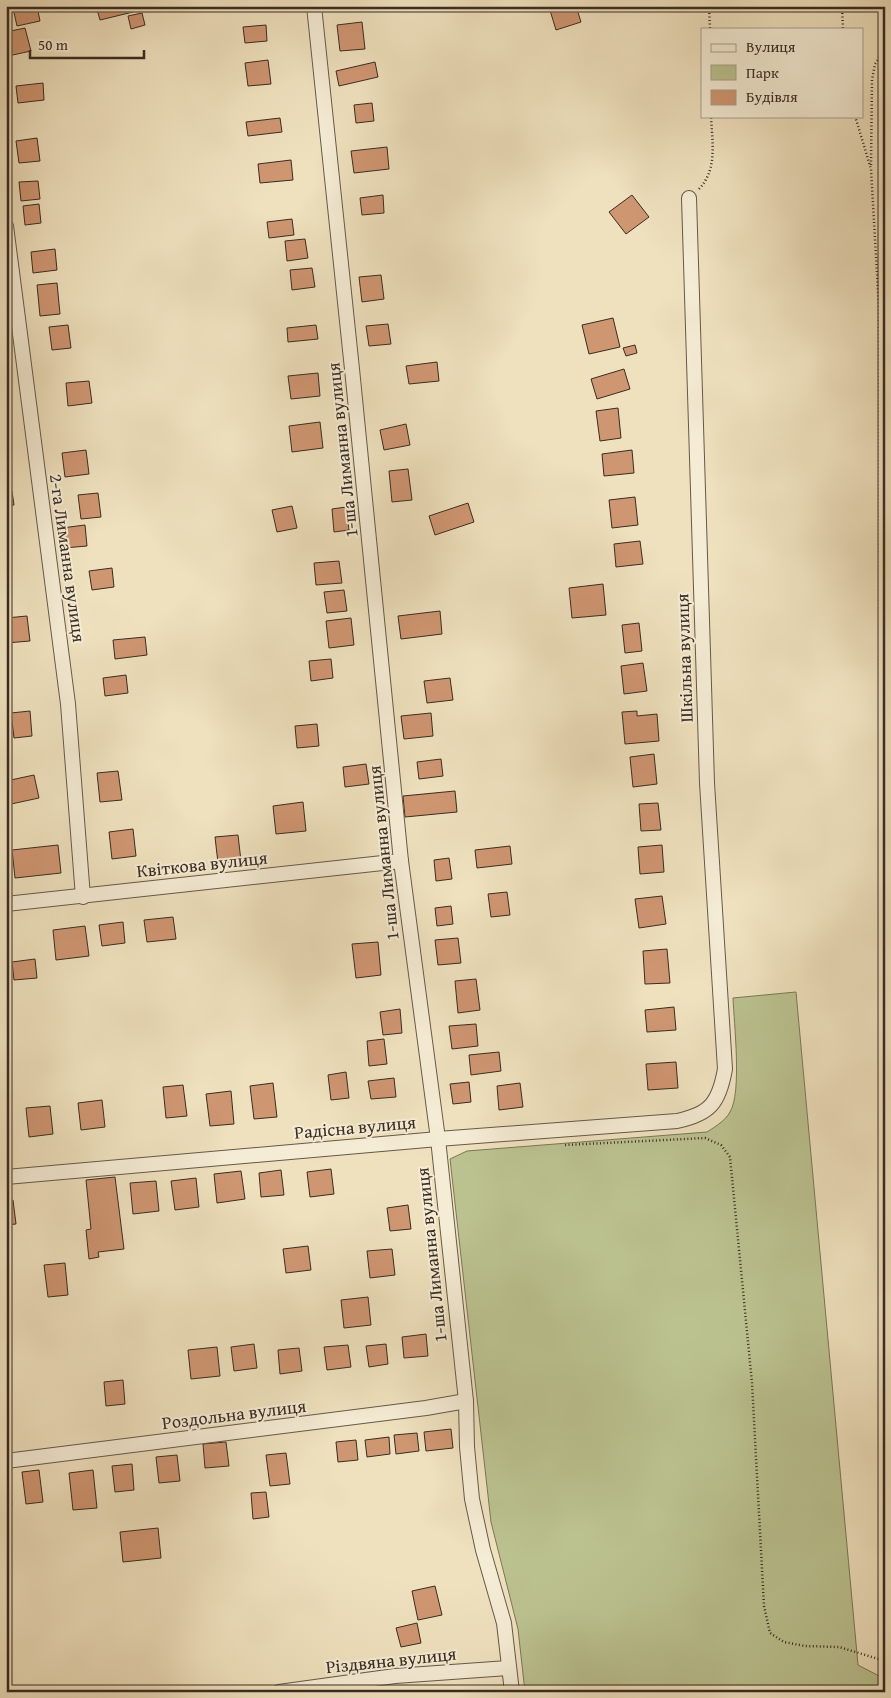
<svg xmlns="http://www.w3.org/2000/svg" width="891" height="1698" viewBox="0 0 891 1698" font-family="'Gentium Book Plus',serif">
<style>
.green{fill:#bbc290;stroke:#7a7759}
.building{fill:#cf9672;stroke:#392c22}
.lines{fill:none;stroke-linecap:round;stroke-linejoin:round}
.minor-casing{stroke:#665949;stroke-width:16}
.path{stroke:#392c22;stroke-width:2.5;stroke-dasharray:1 2.5;stroke-linecap:butt}
.minor{stroke:#f5ecd5;stroke-width:14}
.labels{text-anchor:middle;dominant-baseline:central;stroke-width:4;stroke-linejoin:round;paint-order:stroke}
.street-label{font-size:18px;fill:#392c22;stroke:#f5ecd5}
</style>
<rect width="100%" height="100%" fill="#efe1be"/>
<filter id="stains"><feTurbulence type="fractalNoise" baseFrequency=".004" numOctaves="4"/><feColorMatrix values="0 0 0 0 .2 0 0 0 0 .09 0 0 0 0 .02 0 0 0 .5 -.17"/></filter>
<radialGradient id="worn" r=".72"><stop offset=".6" stop-color="#630" stop-opacity="0"/><stop offset="1" stop-color="#630" stop-opacity=".3"/></radialGradient>
<path class="green" d="M796,992l62,673 27,14v13h-360l-7,-63 -27,-107 -41,-363 17,-8 240,-19c9,-6 18,-11 23,-20 12,-19 4,-89 3,-114z"/>
<g class="building">
<polygon points="23,6 37,6 40,21 17,26 13,8"/>
<polygon points="96,6 132,6 133,12 100,20"/>
<polygon points="551,6 576,6 581,22 556,30 549,7"/>
<polygon points="142,13 145,25 131,29 128,16"/>
<polygon points="362,22 365,49 340,51 337,25"/>
<polygon points="266,25 267,41 245,43 243,27"/>
<polygon points="25,28 31,51 8,56 6,48 6,32"/>
<polygon points="268,60 271,84 248,86 245,63"/>
<polygon points="375,62 378,77 339,86 336,71"/>
<polygon points="43,83 44,100 18,103 16,86"/>
<polygon points="372,103 374,121 356,123 354,105"/>
<polygon points="280,118 282,132 248,136 246,122"/>
<polygon points="37,138 40,161 19,163 16,141"/>
<polygon points="387,147 389,169 354,173 351,151"/>
<polygon points="291,160 293,180 260,183 258,164"/>
<polygon points="38,181 40,199 21,201 19,182"/>
<polygon points="383,195 384,213 362,215 360,198"/>
<polygon points="632,195 649,217 626,234 609,212"/>
<polygon points="39,204 41,223 25,225 23,206"/>
<polygon points="292,219 294,235 269,238 267,222"/>
<polygon points="305,239 308,258 287,261 285,241"/>
<polygon points="55,249 57,270 33,273 31,252"/>
<polygon points="312,268 315,287 292,290 290,270"/>
<polygon points="381,275 384,299 362,302 359,277"/>
<polygon points="57,283 60,314 40,316 37,285"/>
<polygon points="613,318 620,347 589,354 582,325"/>
<polygon points="388,324 391,344 369,346 366,326"/>
<polygon points="68,325 71,348 52,350 49,327"/>
<polygon points="316,325 318,339 288,342 287,328"/>
<polygon points="635,345 637,353 626,356 623,348"/>
<polygon points="437,362 439,381 409,384 406,366"/>
<polygon points="624,369 630,389 597,399 591,379"/>
<polygon points="318,373 320,396 291,399 288,376"/>
<polygon points="89,381 92,403 68,406 66,383"/>
<polygon points="618,408 621,438 600,441 596,411"/>
<polygon points="320,422 323,448 292,452 289,426"/>
<polygon points="406,424 410,445 384,450 380,430"/>
<polygon points="86,450 89,474 65,477 62,453"/>
<polygon points="632,450 634,473 604,476 602,454"/>
<polygon points="408,469 412,500 392,502 389,471"/>
<polygon points="12,491 14,505 6,506 6,492"/>
<polygon points="98,493 101,517 81,519 78,495"/>
<polygon points="635,497 638,525 612,528 609,500"/>
<polygon points="468,503 474,522 435,535 429,516"/>
<polygon points="292,506 297,528 277,532 272,510"/>
<polygon points="346,507 349,530 334,532 332,509"/>
<polygon points="85,525 87,546 64,548 62,528"/>
<polygon points="640,541 643,564 616,567 614,544"/>
<polygon points="339,561 342,583 316,585 314,563"/>
<polygon points="112,568 114,587 92,590 89,571"/>
<polygon points="603,584 606,615 572,618 569,588"/>
<polygon points="344,590 347,611 327,613 324,592"/>
<polygon points="440,611 442,634 401,639 398,616"/>
<polygon points="27,616 30,641 6,643 6,618"/>
<polygon points="351,618 354,645 329,648 326,621"/>
<polygon points="639,623 642,651 625,653 622,625"/>
<polygon points="145,637 147,655 115,659 113,640"/>
<polygon points="331,659 333,678 311,681 309,661"/>
<polygon points="643,663 647,691 624,694 621,666"/>
<polygon points="126,675 128,693 105,696 103,678"/>
<polygon points="450,678 453,700 427,703 424,681"/>
<polygon points="30,711 32,736 14,738 11,713"/>
<polygon points="637,711 637,716 657,714 659,741 625,744 622,712"/>
<polygon points="431,713 433,736 404,739 401,716"/>
<polygon points="317,724 319,746 297,748 295,726"/>
<polygon points="654,754 657,784 633,787 630,757"/>
<polygon points="441,759 443,776 419,779 417,762"/>
<polygon points="366,764 369,784 345,787 343,767"/>
<polygon points="118,771 122,800 100,802 97,773"/>
<polygon points="34,775 39,798 11,804 6,781"/>
<polygon points="455,791 457,812 405,817 403,796"/>
<polygon points="303,802 306,831 276,834 273,806"/>
<polygon points="658,803 661,830 641,831 639,804"/>
<polygon points="133,829 136,856 112,859 109,832"/>
<polygon points="238,835 241,861 218,863 215,837"/>
<polygon points="58,845 61,873 15,878 12,850"/>
<polygon points="662,845 664,872 640,874 638,847"/>
<polygon points="510,846 512,864 477,868 475,850"/>
<polygon points="449,858 452,879 436,881 434,860"/>
<polygon points="507,892 510,915 491,917 488,894"/>
<polygon points="662,896 666,924 639,928 635,899"/>
<polygon points="451,906 453,924 437,926 435,908"/>
<polygon points="173,917 176,939 147,942 144,920"/>
<polygon points="123,922 125,943 102,946 99,925"/>
<polygon points="85,926 89,956 56,960 53,930"/>
<polygon points="458,938 461,963 438,965 435,940"/>
<polygon points="378,942 381,975 356,978 352,944"/>
<polygon points="667,949 670,983 645,984 643,951"/>
<polygon points="35,959 37,978 14,980 12,962"/>
<polygon points="476,979 480,1010 458,1013 455,981"/>
<polygon points="674,1007 676,1030 647,1032 645,1010"/>
<polygon points="400,1009 402,1033 383,1035 380,1012"/>
<polygon points="476,1024 478,1046 452,1049 449,1026"/>
<polygon points="384,1039 387,1064 369,1066 367,1041"/>
<polygon points="499,1052 501,1071 471,1075 469,1055"/>
<polygon points="676,1062 678,1088 648,1090 646,1064"/>
<polygon points="346,1072 349,1098 331,1100 328,1075"/>
<polygon points="394,1078 396,1097 371,1099 368,1081"/>
<polygon points="469,1082 471,1102 453,1104 450,1084"/>
<polygon points="273,1083 277,1117 254,1119 250,1086"/>
<polygon points="520,1083 523,1107 499,1110 497,1086"/>
<polygon points="183,1085 187,1116 166,1118 163,1087"/>
<polygon points="231,1091 234,1124 210,1126 206,1094"/>
<polygon points="102,1100 105,1127 81,1130 78,1103"/>
<polygon points="50,1106 53,1134 29,1137 26,1108"/>
<polygon points="331,1169 334,1194 310,1197 307,1172"/>
<polygon points="281,1170 284,1195 261,1197 259,1173"/>
<polygon points="241,1171 245,1199 217,1203 214,1174"/>
<polygon points="115,1177 124,1249 98,1252 99,1257 89,1259 86,1230 91,1229 86,1180"/>
<polygon points="196,1178 199,1207 175,1210 171,1181"/>
<polygon points="156,1181 159,1211 133,1214 130,1183"/>
<polygon points="13,1200 16,1224 6,1225 6,1201"/>
<polygon points="408,1205 411,1229 390,1231 387,1208"/>
<polygon points="308,1246 311,1270 286,1273 283,1249"/>
<polygon points="392,1249 395,1275 370,1278 367,1251"/>
<polygon points="65,1263 68,1295 48,1297 44,1265"/>
<polygon points="368,1297 371,1325 344,1328 341,1300"/>
<polygon points="426,1334 428,1356 404,1358 402,1337"/>
<polygon points="254,1344 257,1368 234,1371 231,1347"/>
<polygon points="386,1344 388,1364 369,1367 366,1346"/>
<polygon points="348,1345 351,1367 327,1370 324,1347"/>
<polygon points="217,1347 220,1376 191,1379 188,1350"/>
<polygon points="299,1348 302,1371 280,1374 278,1350"/>
<polygon points="123,1380 125,1404 106,1406 104,1382"/>
<polygon points="451,1429 453,1448 426,1451 424,1432"/>
<polygon points="417,1433 419,1451 396,1454 394,1435"/>
<polygon points="389,1437 390,1454 367,1457 365,1440"/>
<polygon points="356,1440 358,1460 338,1462 336,1442"/>
<polygon points="226,1442 229,1466 205,1468 203,1444"/>
<polygon points="286,1453 290,1484 270,1486 266,1455"/>
<polygon points="177,1455 180,1481 159,1483 156,1457"/>
<polygon points="132,1464 134,1490 115,1492 112,1466"/>
<polygon points="39,1470 43,1502 26,1504 22,1472"/>
<polygon points="93,1470 97,1508 73,1510 69,1473"/>
<polygon points="6,1482 10,1482 12,1505 6,1506"/>
<polygon points="266,1492 269,1517 253,1519 251,1493"/>
<polygon points="158,1528 161,1558 123,1562 120,1532"/>
<polygon points="435,1586 442,1615 418,1620 412,1591"/>
<polygon points="417,1623 421,1643 401,1647 396,1628"/>
</g>
<g class="lines">
<g class="minor-casing">
<g id="minor">
<polyline points="314,6 352,369 401,861 438,1139 466,1401 467,1447 472,1499 483,1550 504,1623 512,1692"/>
<polyline points="6,226 68,704 83,897"/>
<polyline points="6,904 401,861"/>
<path d="M6,1177l432,-38 239,-18c33,-7 42,-18 48,-52l-18,-286 -18,-585"/>
<polyline points="6,1461 426,1408 466,1401"/>
<polyline points="279,1692 395,1676 508,1668"/>
</g>
</g>
<g class="path">
<polyline points="709,6 710,29"/>
<polyline points="842,6 843,29"/>
<polyline points="855,116 871,169 879,308 881,1002 885,1036"/>
<polyline points="871,165 872,80 875,64 885,49"/>
<path d="M699,189c19,-20 13,-48 12,-73"/>
<polyline points="565,1145 705,1138 721,1145 730,1157 752,1383 764,1606 770,1633 784,1642 805,1646 839,1647 885,1661"/>
</g>
<use href="#minor" class="minor"/>
</g>
<g class="labels">
<g class="street-label">
<text transform="translate(342 450) rotate(-96)">1-ша Лиманна вулиця</text>
<text transform="translate(68 558) rotate(82)">2-га Лиманна вулиця</text>
<text transform="translate(684 658) rotate(-92)">Шкільна вулиця</text>
<text transform="translate(383 853) rotate(-96)">1-ша Лиманна вулиця</text>
<text transform="translate(202 864) rotate(-6)">Квіткова вулиця</text>
<text transform="translate(355 1127) rotate(-5)">Радісна вулиця</text>
<text transform="translate(431 1255) rotate(-96)">1-ша Лиманна вулиця</text>
<text transform="translate(234 1414) rotate(-7)">Роздольна вулиця</text>
<text transform="translate(391 1660) rotate(-6)">Різдвяна вулиця</text>
</g>
</g>
<rect width="891" height="1698" fill="none" stroke="#efe1be" stroke-width="25"/>
<rect x="8" y="8" width="876" height="1683" fill="none" stroke="#392c22" stroke-width="2.5"/>
<rect x="12" y="12" width="866" height="1673" fill="none" stroke="#392c22"/>
<rect x="701" y="28" width="162" height="90" fill="#f5ecd5" stroke="#aa9f8d"/>
<rect x="711" y="44" width="25" height="8" fill="#f5ecd5" stroke="#aa9f8d"/>
<text x="746" y="52" font-size="15" fill="#392c22">Вулиця</text>
<rect x="711" y="65" width="25" height="15" fill="#bbc290" stroke="#aa9f8d"/>
<text x="746" y="78" font-size="15" fill="#392c22">Парк</text>
<rect x="711" y="90" width="25" height="15" fill="#cf9672" stroke="#aa9f8d"/>
<text x="746" y="102" font-size="15" fill="#392c22">Будівля</text>
<path d="M30 50v8h114v-8" fill="none" stroke="#392c22" stroke-width="2.5"/>
<text x="38" y="50" font-size="15" fill="#392c22" stroke="#f5ecd5" stroke-width="4" paint-order="stroke">50 m</text>
<rect width="100%" height="100%" filter="url(#stains)"/>
<rect width="100%" height="100%" fill="url(#worn)"/>
</svg>
